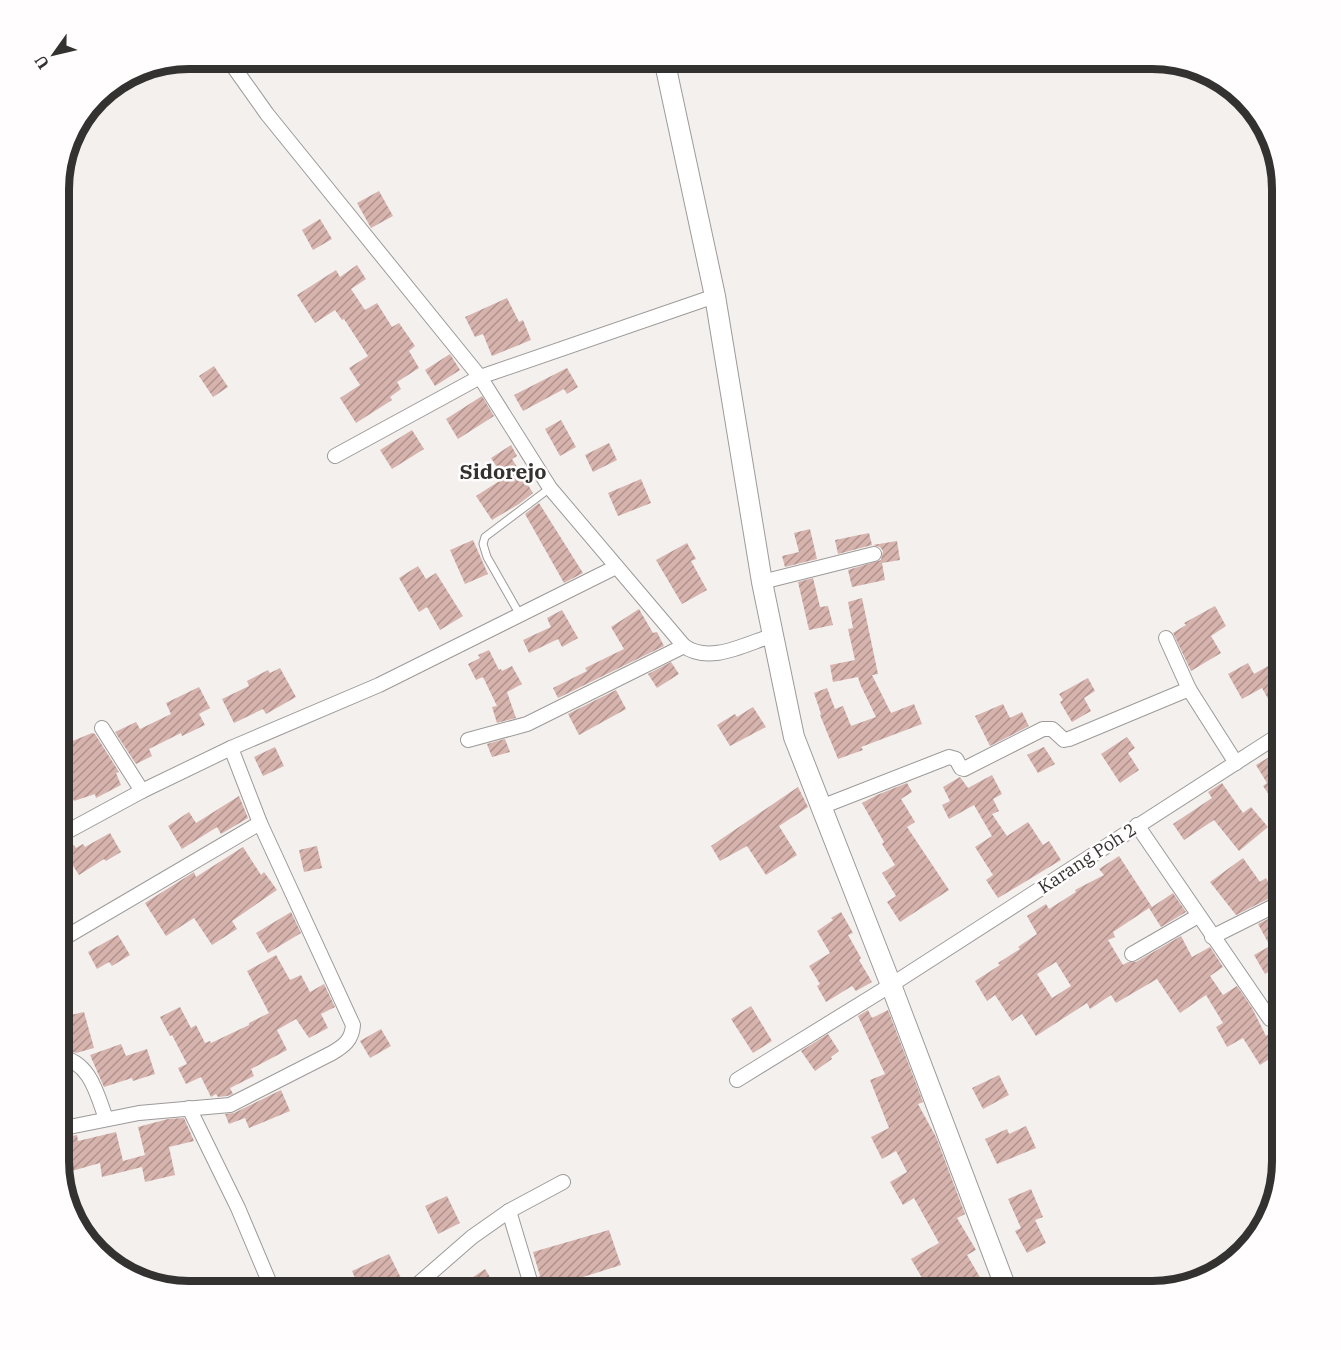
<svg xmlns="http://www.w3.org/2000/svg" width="1341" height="1350" viewBox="0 0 1341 1350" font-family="'IBM Plex Serif',serif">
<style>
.building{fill:url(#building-hatch);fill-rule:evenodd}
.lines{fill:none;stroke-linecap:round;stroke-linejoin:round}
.service-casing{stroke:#9d9a99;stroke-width:9}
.minor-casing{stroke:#9d9a99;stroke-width:16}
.secondary-casing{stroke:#9d9a99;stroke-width:22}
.service{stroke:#fff;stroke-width:7}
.minor{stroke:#fff;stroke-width:14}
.secondary{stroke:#fff;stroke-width:20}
.labels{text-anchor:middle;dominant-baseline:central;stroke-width:5;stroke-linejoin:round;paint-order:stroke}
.street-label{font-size:18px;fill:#333231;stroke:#fffdfd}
.quarter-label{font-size:21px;font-weight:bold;fill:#333231;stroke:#fffdfd}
.rim{fill:none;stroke:#333231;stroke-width:8}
</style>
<defs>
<pattern id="building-hatch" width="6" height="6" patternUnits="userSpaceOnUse" patternTransform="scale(1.5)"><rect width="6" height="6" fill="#d7b3ad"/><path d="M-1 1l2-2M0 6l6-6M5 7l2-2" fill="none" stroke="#af928d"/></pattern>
</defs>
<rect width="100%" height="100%" fill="#f3f0ee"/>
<g class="building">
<polygon points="379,191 393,216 371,228 357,203"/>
<polygon points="320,219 332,239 313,250 302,230"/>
<polygon points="357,265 366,279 351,289 365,310 377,303 392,327 399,323 415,346 409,351 419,368 397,382 401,389 390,397 392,400 356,423 340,398 360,385 349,368 368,356 344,319 342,320 335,310 315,323 297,295 336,270 340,277"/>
<polygon points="507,298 519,322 523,320 531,340 492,356 483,334 475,337 465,317"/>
<polygon points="450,354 460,370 435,386 425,370"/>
<polygon points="214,366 228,387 213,397 199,376"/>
<polygon points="567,368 578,387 567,394 564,389 523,411 514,395"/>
<polygon points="482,396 494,416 458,439 446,419"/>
<polygon points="561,420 576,447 560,456 545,429"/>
<polygon points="412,430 424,449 392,469 380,450"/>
<polygon points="609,443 617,460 593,472 585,455"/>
<polygon points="511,445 517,456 512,459 533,493 519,504 492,520 476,496 504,478 491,458"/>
<polygon points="641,479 651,503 618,516 608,493"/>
<polygon points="539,503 583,573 564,583 525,514"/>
<polygon points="810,529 817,559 785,567 782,556 799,552 794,533"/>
<polygon points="869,533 872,545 838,554 835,540"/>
<polygon points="473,540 488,574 465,584 450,550"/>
<polygon points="897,541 900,560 882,563 885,580 852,587 848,570 881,560 883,551 880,547 873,545"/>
<polygon points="687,543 696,559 691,561 707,590 682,604 656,560"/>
<polygon points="418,566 426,579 436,573 463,616 440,630 427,607 419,612 399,578"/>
<polygon points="813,578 820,607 828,606 833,625 809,630 798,582"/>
<polygon points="862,598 878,674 872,675 891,713 914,704 922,724 861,747 863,750 838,759 820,715 821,714 814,693 827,688 835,709 843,706 851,726 876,717 860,684 858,677 833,682 830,665 855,660 848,629 853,628 848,602"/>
<polygon points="1215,606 1226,626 1211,636 1221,653 1191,671 1173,633 1186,625 1184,623"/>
<polygon points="639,609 653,633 657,632 664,646 558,698 553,688 587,671 585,668 624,649 611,627"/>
<polygon points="562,610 578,638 562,647 558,639 529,653 523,640 551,627 547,618"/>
<polygon points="489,650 499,670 501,669 502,671 512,666 522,684 507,692 516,718 497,723 492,707 497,706 483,677 476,680 468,664 480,658 478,655"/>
<polygon points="1282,658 1282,707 1275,711 1262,688 1242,699 1228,674 1248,663 1254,674"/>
<polygon points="671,662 679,674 657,688 648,674"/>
<polygon points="280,668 296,697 266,714 263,709 234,723 222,699 249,686 247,681 268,670 270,673"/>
<polygon points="1088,678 1095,691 1084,698 1091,711 1072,722 1060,702 1063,700 1059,694"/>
<polygon points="199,687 210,708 199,714 205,725 182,736 181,733 149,749 152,756 136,764 115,732 136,722 140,729 171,714 166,703"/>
<polygon points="616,690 626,709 579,735 568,714"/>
<polygon points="1003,704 1010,718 1022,712 1029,726 990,746 975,716"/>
<polygon points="753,707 766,727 730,746 717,725 735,714 737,717"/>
<polygon points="92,733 95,734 119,772 116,773 121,785 96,798 95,794 74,801 59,758 59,741 68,738 70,742"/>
<polygon points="1127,737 1135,748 1128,753 1139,770 1120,783 1101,754"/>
<polygon points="505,739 510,752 492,757 487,744"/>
<polygon points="275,747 284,766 263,776 254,757"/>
<polygon points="1044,747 1055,764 1038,773 1027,755"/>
<polygon points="1282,749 1282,770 1277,773 1282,781 1282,814 1263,786 1267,783 1256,765"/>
<polygon points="992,775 1002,794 993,799 999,811 992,814 1007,836 1028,822 1043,845 1049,841 1061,860 998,898 986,880 993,875 975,847 992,836 974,805 949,819 942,805 950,801 943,787 960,777 968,788"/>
<polygon points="907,783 912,792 901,799 915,822 907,827 949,890 900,922 887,902 896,896 882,873 895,865 882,844 884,842 862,803 877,795"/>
<polygon points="1222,783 1243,813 1251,807 1268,827 1239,851 1214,820 1184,840 1173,824 1212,798 1208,792"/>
<polygon points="798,787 808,807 779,826 797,855 766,875 747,846 720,861 711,846"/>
<polygon points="239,796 248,818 221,834 217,827 182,849 168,826 189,812 196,823"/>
<polygon points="110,833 121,852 106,861 104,859 79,875 64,852 74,845 76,848 83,844 85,847"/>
<polygon points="317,846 322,868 304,872 299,850"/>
<polygon points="243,847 261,875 264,872 277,890 232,921 237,929 212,945 194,918 166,936 145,903 194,872 196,877"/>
<path d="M1119,856l33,51 21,-14 13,19 -25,15 -12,-19 -36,24 2,5 -7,3 15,25 5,-3h8l45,-26 11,21 18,-10 13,20 -13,9 13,19 14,-9 15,22 14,28 16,-12v27l-22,14 -17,-27 -16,9 -11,-20 7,-4 -17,-28 -26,18 -23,-34 -41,24 -5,-8 -21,14 -3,-6 -51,33 -14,-22 -10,7 -17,-26 -8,6 -12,-20 25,-16 -2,-2 22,-14 -2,-2 19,-13 -10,-18 19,-12 3,5 27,-17 -1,-2 29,-15 -5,-6zM1056,962l15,24 -19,12 -15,-24z"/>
<polygon points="1243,858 1260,882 1266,878 1276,895 1236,915 1210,882"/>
<polygon points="291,912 301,933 268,953 256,933"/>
<polygon points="841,912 853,933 848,935 861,958 859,960 872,982 856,991 852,986 826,1002 817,986 820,984 809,966 830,953 817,931 833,920 831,918"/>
<polygon points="1282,912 1282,963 1265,974 1254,955 1270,946 1258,924"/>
<polygon points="118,935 130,955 112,966 109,962 97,969 88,952"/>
<polygon points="276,955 290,980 301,975 310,992 324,984 335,1007 321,1014 328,1028 309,1038 296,1019 277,1030 287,1050 251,1069 254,1076 230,1088 233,1094 227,1096 218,1097 216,1094 211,1097 201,1077 186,1084 178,1068 187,1064 172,1035 170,1036 160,1017 180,1007 191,1028 196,1025 205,1043 210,1041 211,1043 249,1025 249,1023 269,1013 247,971"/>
<polygon points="59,984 61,984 71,1015 84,1012 94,1048 76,1053 63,1049 62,1042 59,1043"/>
<polygon points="751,1006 772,1041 753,1053 731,1019"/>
<polygon points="868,1010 872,1018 888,1010 923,1102 918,1104 936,1137 965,1214 957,1218 976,1250 967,1255 981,1279 975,1282 980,1292 910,1292 925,1283 911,1259 939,1243 914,1198 903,1205 890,1182 907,1172 896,1151 882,1159 871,1137 889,1128 870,1080 885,1074 858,1016"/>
<polygon points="381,1029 391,1046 370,1058 360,1041"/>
<polygon points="828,1034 839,1051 831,1057 832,1059 815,1071 801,1051"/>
<polygon points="121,1044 126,1056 147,1049 155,1074 133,1081 132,1078 104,1087 90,1055"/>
<polygon points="999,1075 1009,1095 983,1109 972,1088"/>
<polygon points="281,1090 290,1111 249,1128 245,1118 229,1124 225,1114 234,1113"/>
<polygon points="184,1118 194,1141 169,1147 175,1175 145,1182 142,1167 102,1177 100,1163 61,1174 59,1138 77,1135 78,1141 116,1132 123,1161 145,1155 138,1127 168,1119"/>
<polygon points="1026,1126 1036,1148 997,1164 985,1139 1007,1129 1009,1134"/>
<polygon points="1031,1189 1043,1217 1035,1220 1046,1243 1027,1253 1015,1231 1021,1228 1008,1199"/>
<polygon points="447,1196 460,1223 438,1234 425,1206"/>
<polygon points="609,1230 621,1265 542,1290 538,1277 540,1276 533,1252"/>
<polygon points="389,1254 401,1278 372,1292 361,1292 352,1271"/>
<polygon points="485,1269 496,1287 489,1292 451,1292"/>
</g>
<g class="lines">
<g class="service-casing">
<polyline id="service" points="520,615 487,557 483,544 485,537 550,488"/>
</g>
<g class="minor-casing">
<g id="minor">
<path d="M228,59l39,55 213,263 70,111 134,158c26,19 63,-3 90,-11"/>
<polyline points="335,456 480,377 715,296"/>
<polyline points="762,582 874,554"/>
<polyline points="1166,638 1189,689"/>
<polyline points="102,728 142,791"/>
<polyline points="468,740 527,724 684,646"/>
<polyline points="821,807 949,757 956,759 961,768 964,769 1043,729 1052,729 1064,740 1069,739 1189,689 1236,763"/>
<polyline points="1137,825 1270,1019"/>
<polyline points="59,836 142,791 231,748 379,685 616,567"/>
<polyline points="1212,937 1282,902"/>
<polyline points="59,941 260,823"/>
<polyline points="1132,954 1198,916"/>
<path d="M59,1057c31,4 38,37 47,62"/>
<polyline points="737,1080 891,985 1282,733"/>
<polyline points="189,1108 238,1208 273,1291"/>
<path d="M59,1129l80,-16 91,-8 102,-52c12,-7 20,-13 21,-28l-93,-202 -29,-75"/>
<polyline points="509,1211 533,1291"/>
<polyline points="410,1291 472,1237 509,1211 563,1182"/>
</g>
</g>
<g class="secondary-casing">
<polyline id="secondary" points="664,59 715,296 762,582 794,737 891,985 1007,1291"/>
</g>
<use href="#service" class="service"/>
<use href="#minor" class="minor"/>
<use href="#secondary" class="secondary"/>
</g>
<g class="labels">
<g class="street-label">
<text transform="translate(1087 858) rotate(-33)">Karang Poh 2</text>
</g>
<g class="quarter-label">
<text x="503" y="471">Sidorejo</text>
</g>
</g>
<path d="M0 0H1341V1350H0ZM189 69H1152A120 120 0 0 1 1272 189V1161A120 120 0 0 1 1152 1281H189A120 120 0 0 1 69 1161V189A120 120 0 0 1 189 69Z" fill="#fffdfd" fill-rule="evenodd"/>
<path class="rim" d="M189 69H1152A120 120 0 0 1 1272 189V1161A120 120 0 0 1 1152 1281H189A120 120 0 0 1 69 1161V189A120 120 0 0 1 189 69Z"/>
<g transform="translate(54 54) rotate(236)" stroke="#fffdfd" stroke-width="4.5" paint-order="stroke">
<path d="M0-4.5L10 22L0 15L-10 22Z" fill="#333231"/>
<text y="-9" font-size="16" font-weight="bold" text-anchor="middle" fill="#333231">U</text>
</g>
</svg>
